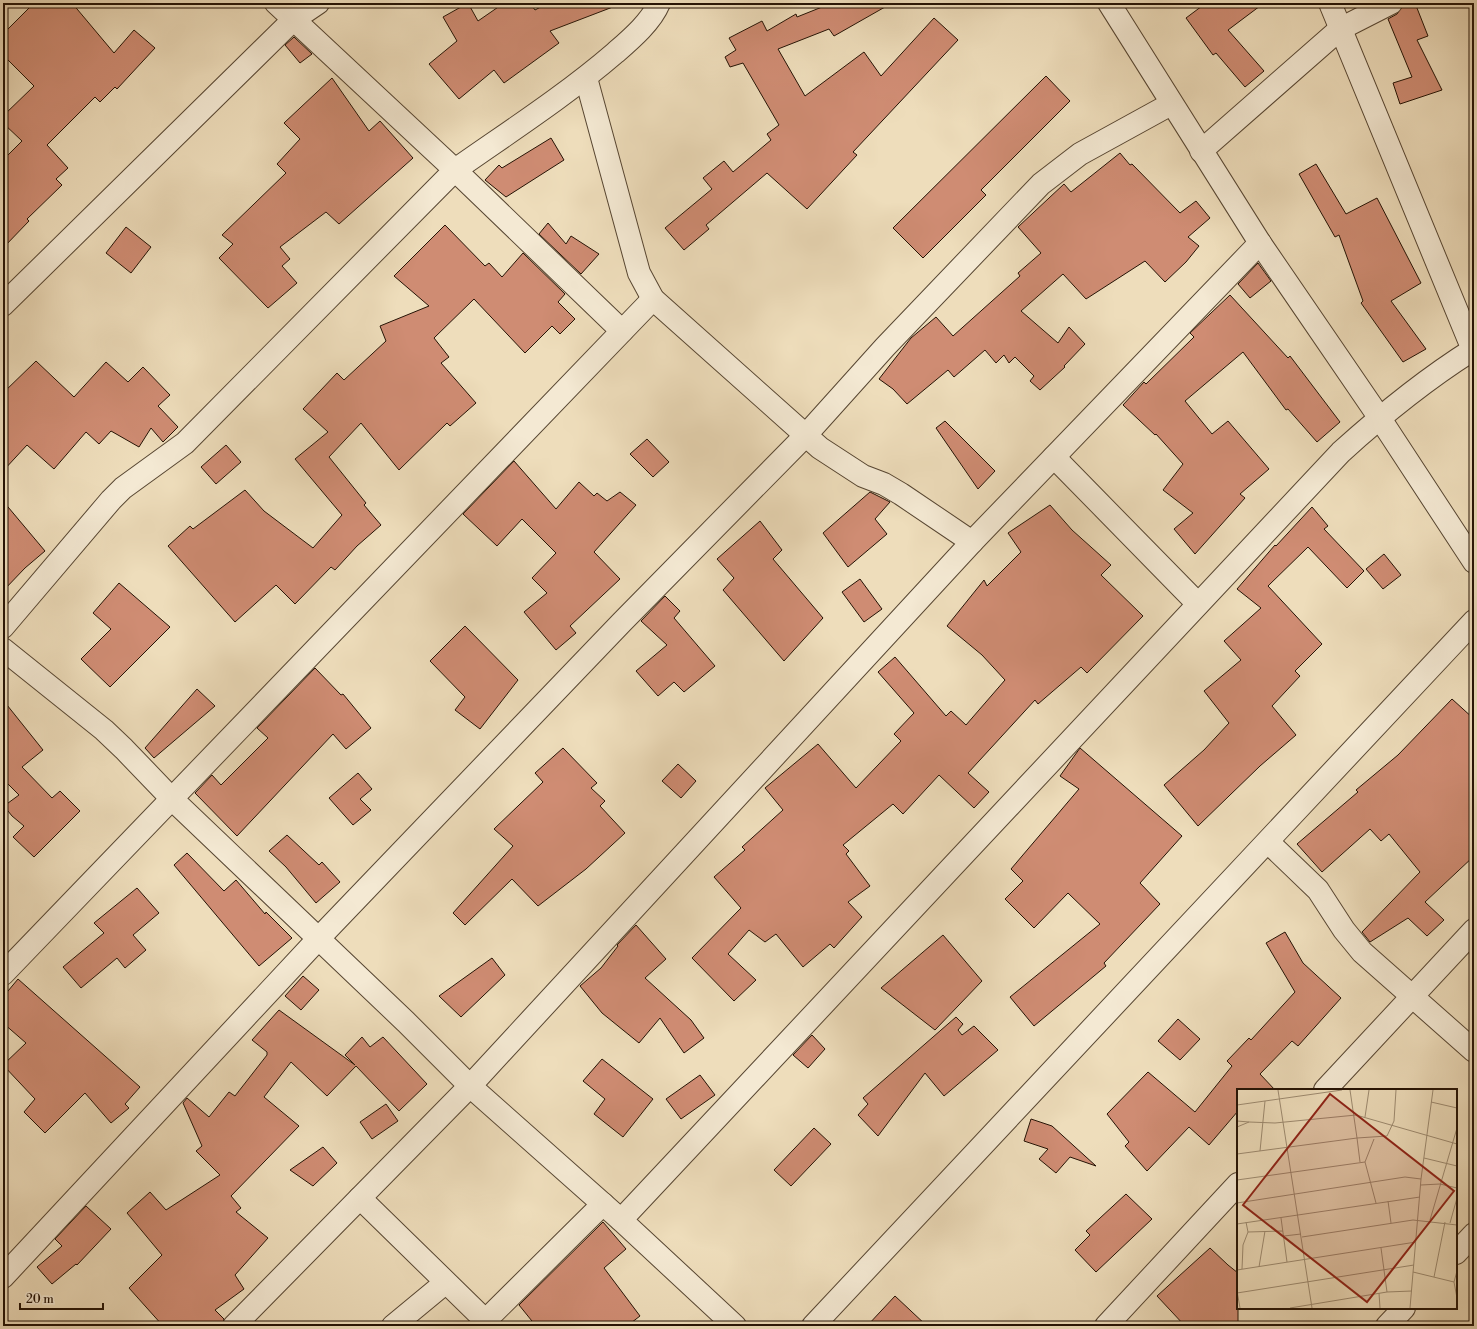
<svg xmlns="http://www.w3.org/2000/svg" width="1477" height="1329" viewBox="0 0 1477 1329" font-family="'Libre Bodoni',serif">
<style>
.building{fill:#cf8c73;stroke:#251305}
.lines{fill:none;stroke-linecap:round;stroke-linejoin:round}
.minor-casing{stroke:#574632;stroke-width:24}
.minor{stroke:#f4e9d3;stroke-width:22}
.inset-road{fill:none;stroke:#9e8c72;stroke-width:1}
.view{fill:#8f2418;fill-opacity:0.15;stroke:#8f2418;stroke-width:2}
.inset-edge{fill:none;stroke:#251305;stroke-width:2}
</style>
<rect width="100%" height="100%" fill="#edb"/>
<filter id="stains"><feTurbulence type="fractalNoise" baseFrequency=".005" numOctaves="4"/><feColorMatrix values="0 0 0 0 .2 0 0 0 0 .09 0 0 0 0 .02 0 0 0 .5 -.17"/></filter>
<radialGradient id="worn" r=".72"><stop offset=".6" stop-color="#630" stop-opacity="0"/><stop offset="1" stop-color="#630" stop-opacity=".3"/></radialGradient>
<g class="building">
<polygon points="34,3 72,3 114,53 134,30 155,48 117,89 115,87 100,102 95,97 47,145 68,168 56,179 62,185 27,219 29,221 3,248 3,160 22,141 3,123 3,116 34,86 3,55 3,34"/>
<polygon points="468,3 478,21 504,3 530,3 535,10 548,3 618,3 618,5 550,31 559,43 504,83 494,70 459,99 429,64 457,41 443,17"/>
<polygon points="832,3 892,3 834,36 829,29 778,49 805,96 864,52 881,76 934,18 958,40 853,152 857,155 807,209 767,173 706,225 709,229 684,250 665,228 712,189 703,178 724,161 733,172 771,140 767,134 779,125 743,63 730,67 725,57 736,50 729,38 762,21 767,31 796,14 797,17"/>
<polygon points="1206,3 1264,3 1228,30 1264,71 1245,87 1216,53 1213,55 1186,18"/>
<polygon points="1409,3 1415,3 1428,36 1417,40 1442,90 1400,104 1393,83 1412,77 1388,19 1397,14 1403,5"/>
<polygon points="294,37 312,54 300,63 285,45"/>
<polygon points="1046,76 1070,101 981,190 986,195 923,258 893,228"/>
<polygon points="332,78 369,131 380,121 413,158 339,224 326,212 280,247 290,259 282,266 297,283 268,308 219,258 233,244 222,235 286,173 277,164 300,139 284,123"/>
<polygon points="551,138 564,160 506,197 485,180 499,165 502,168"/>
<polygon points="1120,153 1130,165 1132,164 1180,213 1196,201 1210,218 1188,237 1199,246 1186,262 1165,282 1145,261 1086,299 1063,274 1021,311 1058,343 1069,327 1085,344 1064,366 1065,367 1040,390 1030,381 1034,376 1015,357 1009,363 1004,355 996,363 985,350 954,377 948,370 907,404 893,389 879,379 911,338 936,317 953,336 1020,276 1018,273 1041,253 1018,227 1064,184 1071,192"/>
<polygon points="1316,164 1346,214 1377,198 1421,283 1391,301 1426,349 1403,362 1361,303 1363,301 1339,235 1335,237 1299,174"/>
<polygon points="548,223 566,244 571,236 599,254 581,274 539,234"/>
<polygon points="445,225 485,266 489,263 502,277 523,253 565,294 558,302 575,319 560,334 552,326 525,353 474,299 434,338 449,357 441,363 476,403 450,426 447,423 399,470 361,423 329,457 366,503 364,505 381,525 357,546 335,570 331,567 295,604 276,585 235,622 168,546 190,526 193,529 245,490 264,511 313,548 342,515 295,459 328,432 303,409 337,373 344,380 386,341 380,326 429,306 394,276"/>
<polygon points="126,227 151,247 131,273 106,253"/>
<polygon points="1258,263 1271,281 1250,298 1238,284"/>
<polygon points="1230,295 1288,358 1290,356 1340,422 1317,442 1288,409 1286,410 1243,352 1185,401 1212,434 1228,421 1269,469 1240,494 1245,498 1195,554 1174,529 1193,513 1163,490 1183,464 1156,434 1155,435 1123,405 1144,382 1146,384 1194,337 1190,333"/>
<polygon points="36,361 74,397 106,362 128,382 143,367 170,395 158,406 178,427 163,442 151,428 139,447 111,431 99,444 86,432 54,469 27,445 3,471 3,393"/>
<polygon points="945,421 995,471 978,489 936,428"/>
<polygon points="647,439 669,462 653,477 630,454"/>
<polygon points="226,445 241,462 216,484 201,467"/>
<polygon points="514,461 556,509 579,482 594,496 597,493 607,501 620,492 636,505 594,552 620,579 570,626 576,633 556,650 524,612 547,593 532,578 556,553 522,519 497,546 463,514"/>
<polygon points="870,492 890,502 875,519 887,534 848,567 823,533"/>
<polygon points="3,501 45,551 25,568 3,591"/>
<polygon points="1050,505 1072,530 1111,565 1101,575 1143,616 1087,673 1081,667 1038,704 1035,700 968,773 989,792 974,808 939,775 903,814 893,804 843,845 849,851 846,854 870,886 848,902 862,917 834,948 830,944 803,967 776,934 765,942 749,930 728,954 756,980 734,1001 692,958 741,908 714,877 745,850 742,847 783,810 765,788 818,744 856,788 901,741 894,734 914,713 878,672 895,657 946,716 951,711 966,725 1005,680 982,655 947,626 984,580 987,586 1021,552 1008,533"/>
<polygon points="1312,507 1328,526 1324,529 1364,571 1347,588 1308,547 1268,586 1322,644 1295,671 1300,676 1272,706 1296,735 1260,766 1198,826 1164,785 1204,750 1229,723 1204,691 1241,660 1224,641 1261,608 1237,589 1275,545 1276,546"/>
<polygon points="760,521 782,550 773,559 823,618 784,661 723,590 734,578 717,559"/>
<polygon points="1384,554 1401,575 1383,589 1366,569"/>
<polygon points="860,579 882,609 864,622 842,592"/>
<polygon points="119,583 170,627 110,687 81,659 111,629 93,613"/>
<polygon points="665,596 680,611 674,618 715,666 684,692 674,682 658,696 636,671 667,645 641,621"/>
<polygon points="465,626 518,680 480,729 455,710 465,697 430,661"/>
<polygon points="315,668 341,695 343,694 371,728 346,749 333,734 237,836 195,793 212,775 221,785 268,738 257,728"/>
<polygon points="197,689 215,706 154,758 145,748"/>
<polygon points="1452,699 1474,719 1474,856 1425,902 1444,920 1427,936 1408,918 1370,942 1362,932 1420,872 1389,834 1381,841 1370,829 1322,872 1297,844 1358,792 1356,790 1398,755"/>
<polygon points="3,700 43,750 22,767 52,798 60,791 80,811 34,857 13,837 24,826 12,816 4,806 19,795 5,781 3,783"/>
<polygon points="563,748 597,783 591,788 605,801 600,806 625,833 586,869 538,906 512,879 465,925 453,913 513,846 494,829 543,782 535,773"/>
<polygon points="1080,748 1182,836 1140,883 1160,904 1104,963 1106,966 1034,1026 1010,997 1100,924 1068,893 1034,928 1005,899 1023,881 1011,869 1079,789 1060,776"/>
<polygon points="678,764 696,781 681,798 662,781"/>
<polygon points="358,773 372,789 360,799 371,810 353,825 329,798"/>
<polygon points="287,835 319,865 322,862 340,882 316,903 286,867 269,851"/>
<polygon points="187,853 224,891 236,880 265,914 266,912 292,938 259,966 174,865"/>
<polygon points="137,888 159,913 133,935 146,950 125,968 117,958 81,988 63,967 104,933 94,923"/>
<polygon points="636,925 666,959 645,978 691,1020 704,1038 684,1053 660,1018 639,1043 602,1013 580,986 601,968 618,946 617,945"/>
<polygon points="1285,932 1303,963 1341,998 1298,1046 1292,1041 1260,1074 1275,1090 1238,1090 1238,1111 1209,1145 1189,1127 1147,1171 1125,1146 1129,1142 1107,1114 1148,1072 1195,1112 1232,1066 1227,1061 1249,1038 1251,1040 1295,992 1266,943"/>
<polygon points="943,935 982,981 935,1030 881,988"/>
<polygon points="492,958 505,975 461,1017 439,996"/>
<polygon points="303,976 319,990 301,1010 285,996"/>
<polygon points="18,979 140,1087 125,1104 129,1108 111,1123 85,1093 45,1133 24,1112 35,1099 3,1065 26,1043 3,1023 3,997"/>
<polygon points="279,1010 355,1065 345,1055 362,1037 370,1047 383,1037 427,1084 399,1111 356,1066 327,1096 291,1062 264,1097 299,1126 231,1196 241,1208 236,1212 268,1238 235,1275 244,1289 215,1310 224,1319 222,1326 163,1326 129,1288 162,1255 127,1213 150,1192 166,1210 220,1175 196,1151 202,1146 183,1103 187,1098 209,1117 229,1092 235,1096 267,1055 267,1052 252,1040"/>
<polygon points="956,1017 963,1024 958,1030 962,1035 974,1026 998,1050 944,1096 925,1073 878,1136 858,1115 868,1104 863,1098"/>
<polygon points="1178,1019 1200,1039 1180,1060 1158,1041"/>
<polygon points="812,1035 825,1049 808,1068 793,1055"/>
<polygon points="602,1059 653,1099 623,1137 594,1114 605,1099 583,1081"/>
<polygon points="700,1075 715,1095 681,1119 666,1099"/>
<polygon points="386,1104 398,1121 372,1139 360,1122"/>
<polygon points="1031,1119 1052,1126 1096,1166 1070,1157 1056,1173 1039,1159 1048,1149 1024,1141"/>
<polygon points="814,1128 831,1144 791,1186 774,1170"/>
<polygon points="323,1147 337,1163 313,1186 290,1170"/>
<polygon points="1126,1194 1152,1219 1096,1272 1075,1250 1090,1235 1086,1231"/>
<polygon points="86,1206 111,1229 77,1265 76,1264 52,1284 37,1267 62,1246 55,1239"/>
<polygon points="603,1222 626,1249 604,1268 640,1316 627,1326 536,1326 519,1305"/>
<polygon points="1210,1248 1228,1265 1238,1273 1238,1326 1185,1326 1157,1296"/>
<polygon points="895,1296 927,1326 867,1326"/>
</g>
<g class="lines">
<g class="minor-casing">
<g id="minor">
<polyline points="1109,3 1260,243 1379,417 1474,562"/>
<polyline points="1330,3 1473,350"/>
<polyline points="586,78 639,273 653,299 820,448 863,476 884,484 901,494 972,542"/>
<polyline points="1201,151 1340,29 1391,3"/>
<polyline points="3,305 293,20 318,3"/>
<path d="M622,331l-167,-161c54,-38 110,-74 160,-117 16,-14 36,-31 44,-50"/>
<polyline points="1054,457 1198,604"/>
<polyline points="3,627 111,500 123,488 185,443 455,170 276,3"/>
<polyline points="3,649 104,730 124,749 172,799 406,1022 470,1086 621,1220 735,1326"/>
<polyline points="1268,842 1318,890 1344,930 1362,952 1474,1051"/>
<polyline points="3,974 653,299"/>
<polyline points="1325,1090 1474,930"/>
<polyline points="360,1198 491,1326"/>
<path d="M621,1220l720,-768c42,-38 85,-73 133,-103"/>
<polyline points="1456,1253 1474,1234"/>
<polyline points="3,1277 319,938 622,622 805,436 885,347 1041,184 1080,154 1171,104"/>
<polyline points="486,1320 603,1204"/>
<polyline points="234,1326 470,1086 972,542 1260,243"/>
<polyline points="393,1326 445,1283"/>
<polyline points="813,1326 1474,621"/>
<polyline points="1106,1326 1238,1184"/>
<polyline points="1387,1326 1404,1308"/>
</g>
</g>
<use href="#minor" class="minor"/>
</g>
<g transform="translate(1237 1089)">
<rect width="220" height="220" fill="#edb"/>
<path class="inset-road" d="M41,1l34,218M194,13l26,6M0,16l105,-15M128,28l4,-27M0,32l12,1M0,38l12,-5 26,1 81,-8 101,29M137,50l-9,23 11,41M23,62l5,-50M0,65l120,-16 -7,-48M187,69l33,8M123,73l-3,-24 30,-2 7,-15 2,-31M0,91l128,-18M184,96l19,-1 17,4M151,112l3,22M0,114l168,-26 16,2M44,129l6,44M193,131l27,-92M213,134l7,-25M0,135l183,-27M11,143l35,-1M47,147l17,-2M65,148l111,-17 44,5M144,159l6,44M22,178l6,-36M5,180l1,-24 5,-13 -2,-10M0,181l179,-28M220,182l-3,11 3,16M176,183l41,10M197,188l11,-55M0,202l3,17M0,204l177,-28M142,204l1,15M53,219l97,-16 25,-1M173,219l11,-129 12,-89"/>
<path class="view" d="M93,5l124,97 -87,111 -124,-97z"/>
<rect width="220" height="220" class="inset-edge"/>
</g>
<rect width="1477" height="1329" fill="none" stroke="#edb" stroke-width="16"/>
<rect x="4" y="4" width="1469" height="1321" fill="none" stroke="#251305" stroke-width="2"/>
<rect x="8" y="8" width="1461" height="1313" fill="none" stroke="#251305"/>
<path d="M20 1303v6h83v-6" fill="none" stroke="#251305" stroke-width="2"/>
<text x="26" y="1303" font-size="12" fill="#251305" stroke="#f4e9d3" stroke-width="3" paint-order="stroke">20 m</text>
<rect width="100%" height="100%" filter="url(#stains)"/>
<rect width="100%" height="100%" fill="url(#worn)"/>
</svg>
